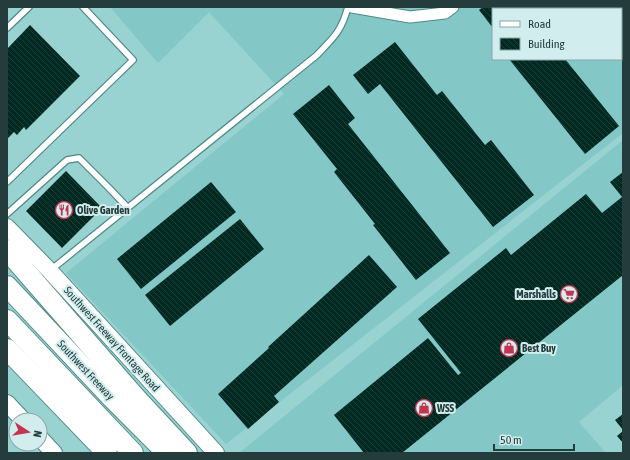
<svg xmlns="http://www.w3.org/2000/svg" width="630" height="460" viewBox="0 0 630 460" font-family="'Asap Condensed',sans-serif">
<style>
.built{fill:#83c7c6;fill-rule:evenodd}
.building{fill:url(#building-back-hatch)}
.lines{fill:none;stroke-linecap:round;stroke-linejoin:round}
.service-casing{stroke:#518989;stroke-width:8}
.minor-casing{stroke:#518989;stroke-width:13}
.secondary-casing{stroke:#518989;stroke-width:18}
.motorway-casing{stroke:#518989;stroke-width:22}
.service{stroke:#fff;stroke-width:5.5}
.minor{stroke:#fff;stroke-width:11}
.secondary{stroke:#fff;stroke-width:16}
.motorway{stroke:#fff;stroke-width:20}
.labels{text-anchor:middle;dominant-baseline:central;stroke-width:4;stroke-linejoin:round;paint-order:stroke}
.poi-label{font-size:11px;font-weight:bold;fill:#243c3c;stroke:#d1eded;text-anchor:start}
.street-label{font-size:11px;fill:#243c3c;stroke:#d1eded}
</style>
<defs>
<pattern id="building-back-hatch" width="6" height="6" patternUnits="userSpaceOnUse"><rect width="6" height="6" fill="#002921"/><path d="M-1 5l2 2M0 0l6 6M5-1l2 2" fill="none" stroke="#1c4039"/></pattern>
</defs>
<rect width="100%" height="100%" fill="#98d3d2"/>
<g class="built">
<path d="M110,7h513v126l-397,311 -160,-171 218,-179 -75,-82 -51,51zM493,9h128v50h-128z"/>
<polygon points="623,140 623,385 579,422 606,453 239,453"/>
</g>
<g class="building">
<polygon points="483,7 527,7 525,9 493,9 493,28 479,10"/>
<polygon points="596,7 623,7 623,40 621,38 621,9 598,9"/>
<polygon points="30,25 80,76 26,130 24,127 17,135 14,132 7,139 7,49"/>
<polygon points="395,42 437,95 442,91 485,145 491,140 534,195 493,227 380,84 368,94 353,75"/>
<polygon points="509,59 565,59 619,126 585,154"/>
<polygon points="329,85 355,118 348,124 450,253 416,280 373,225 375,224 334,172 337,169 293,114"/>
<polygon points="66,171 102,208 62,248 26,211"/>
<polygon points="623,172 623,275 402,453 364,453 334,415 428,338 458,375 461,373 418,319 506,248 511,255 586,194 602,213 622,197 610,182"/>
<polygon points="211,182 236,212 141,289 117,259"/>
<polygon points="240,219 264,249 170,326 145,295"/>
<polygon points="369,255 397,287 274,396 279,402 248,429 218,394 269,348 268,347"/>
<polygon points="623,414 623,430 615,420"/>
<polygon points="623,431 623,443 617,436"/>
</g>
<g class="lines">
<g class="service-casing">
<g id="service">
<polyline points="7,28 29,7"/>
<polyline points="7,182 133,60 83,7"/>
<polyline points="7,214 67,160 79,158 108,187 128,208"/>
<path d="M52,269l265,-214c17,-18 24,-23 31,-48"/>
</g>
</g>
<g class="minor-casing">
<polyline id="minor" points="352,7 410,17 445,13 453,7"/>
</g>
<g class="secondary-casing">
<g id="secondary">
<polyline points="7,227 50,271 216,453"/>
<polyline points="7,403 23,420"/>
<polyline points="40,438 54,453"/>
</g>
</g>
<g class="motorway-casing">
<g id="motorway">
<polyline points="7,250 136,398 187,453"/>
<polyline points="7,286 111,397 167,453"/>
<polyline points="7,320 133,453"/>
<polyline points="7,349 107,453"/>
</g>
</g>
<use href="#service" class="service"/>
<use href="#minor" class="minor"/>
<use href="#secondary" class="secondary"/>
<use href="#motorway" class="motorway"/>
</g>
<defs>
<g id="restaurant-ring" transform="scale(0.9)"><circle r="9.5" fill="#d1eded" stroke="#c43450" stroke-width="1.5"/><path d="M-5-6h1v4h1v-4h1v4h1v-4h1v5L-1.5 .5V6h-2V.5L-5-1ZM5-6V6H3V1.5H1.5Q1.5-4 5-6Z" fill="#c43450"/></g>
<g id="supermarket-ring" transform="scale(0.9)"><circle r="9.5" fill="#d1eded" stroke="#c43450" stroke-width="1.5"/><path d="M-6-5.5h2.5l.6 2H6L4.5 2H-2.5L-4.4-4H-6ZM-1.5 3.2a1.3 1.3 0 1 0 .1 0ZM3 3.2a1.3 1.3 0 1 0 .1 0Z" fill="#c43450"/></g>
<g id="shop-ring" transform="scale(0.9)"><circle r="9.5" fill="#d1eded" stroke="#c43450" stroke-width="1.5"/><path d="M-5-2.5h2.3a2.7 3.5 0 0 1 5.4 0H5L5.5 6h-11ZM-1.5-2.5h3a1.5 2.3 0 0 0-3 0Z" fill="#c43450"/></g>
</defs>
<g fill-rule="evenodd">
<use href="#restaurant-ring" x="64" y="210"/>
<use href="#supermarket-ring" x="569" y="294"/>
<use href="#shop-ring" x="509" y="348"/>
<use href="#shop-ring" x="424" y="408"/>
</g>
<g class="labels">
<g class="poi-label">
<text x="77" y="210">Olive Garden</text>
<text x="556" y="294" text-anchor="end">Marshalls</text>
<text x="522" y="348">Best Buy</text>
<text x="437" y="408">WSS</text>
</g>
<g class="street-label">
<text transform="translate(112 339) rotate(48)">Southwest Freeway Frontage Road</text>
<text transform="translate(86 370) rotate(47)">Southwest Freeway</text>
</g>
</g>
<rect width="630" height="460" fill="none" stroke="#243c3c" stroke-width="16"/>
<rect x="492" y="8" width="130" height="52" fill="#d1eded" stroke="#8ca6a6"/>
<rect x="500" y="21" width="20" height="6" fill="#ffffff" stroke="#8ca6a6"/>
<text x="528" y="28" font-size="12" fill="#243c3c">Road</text>
<rect x="500" y="38" width="20" height="12" fill="url(#building-back-hatch)" stroke="#8ca6a6"/>
<text x="528" y="48" font-size="12" fill="#243c3c">Building</text>
<g transform="translate(28 432) rotate(102)"><circle r="19" fill="#d1eded" stroke="#8ca6a6"/>
<path d="M0-3L7 15L0 10L-7 15Z" fill="#c43450"/>
<text y="-6" font-size="11" font-weight="bold" text-anchor="middle" fill="#243c3c">N</text>
</g>
<path d="M494 444v6h80v-6" fill="none" stroke="#243c3c" stroke-width="2"/>
<text x="500" y="444" font-size="12" fill="#243c3c" stroke="#d1eded" stroke-width="3" paint-order="stroke">50 m</text>
</svg>
